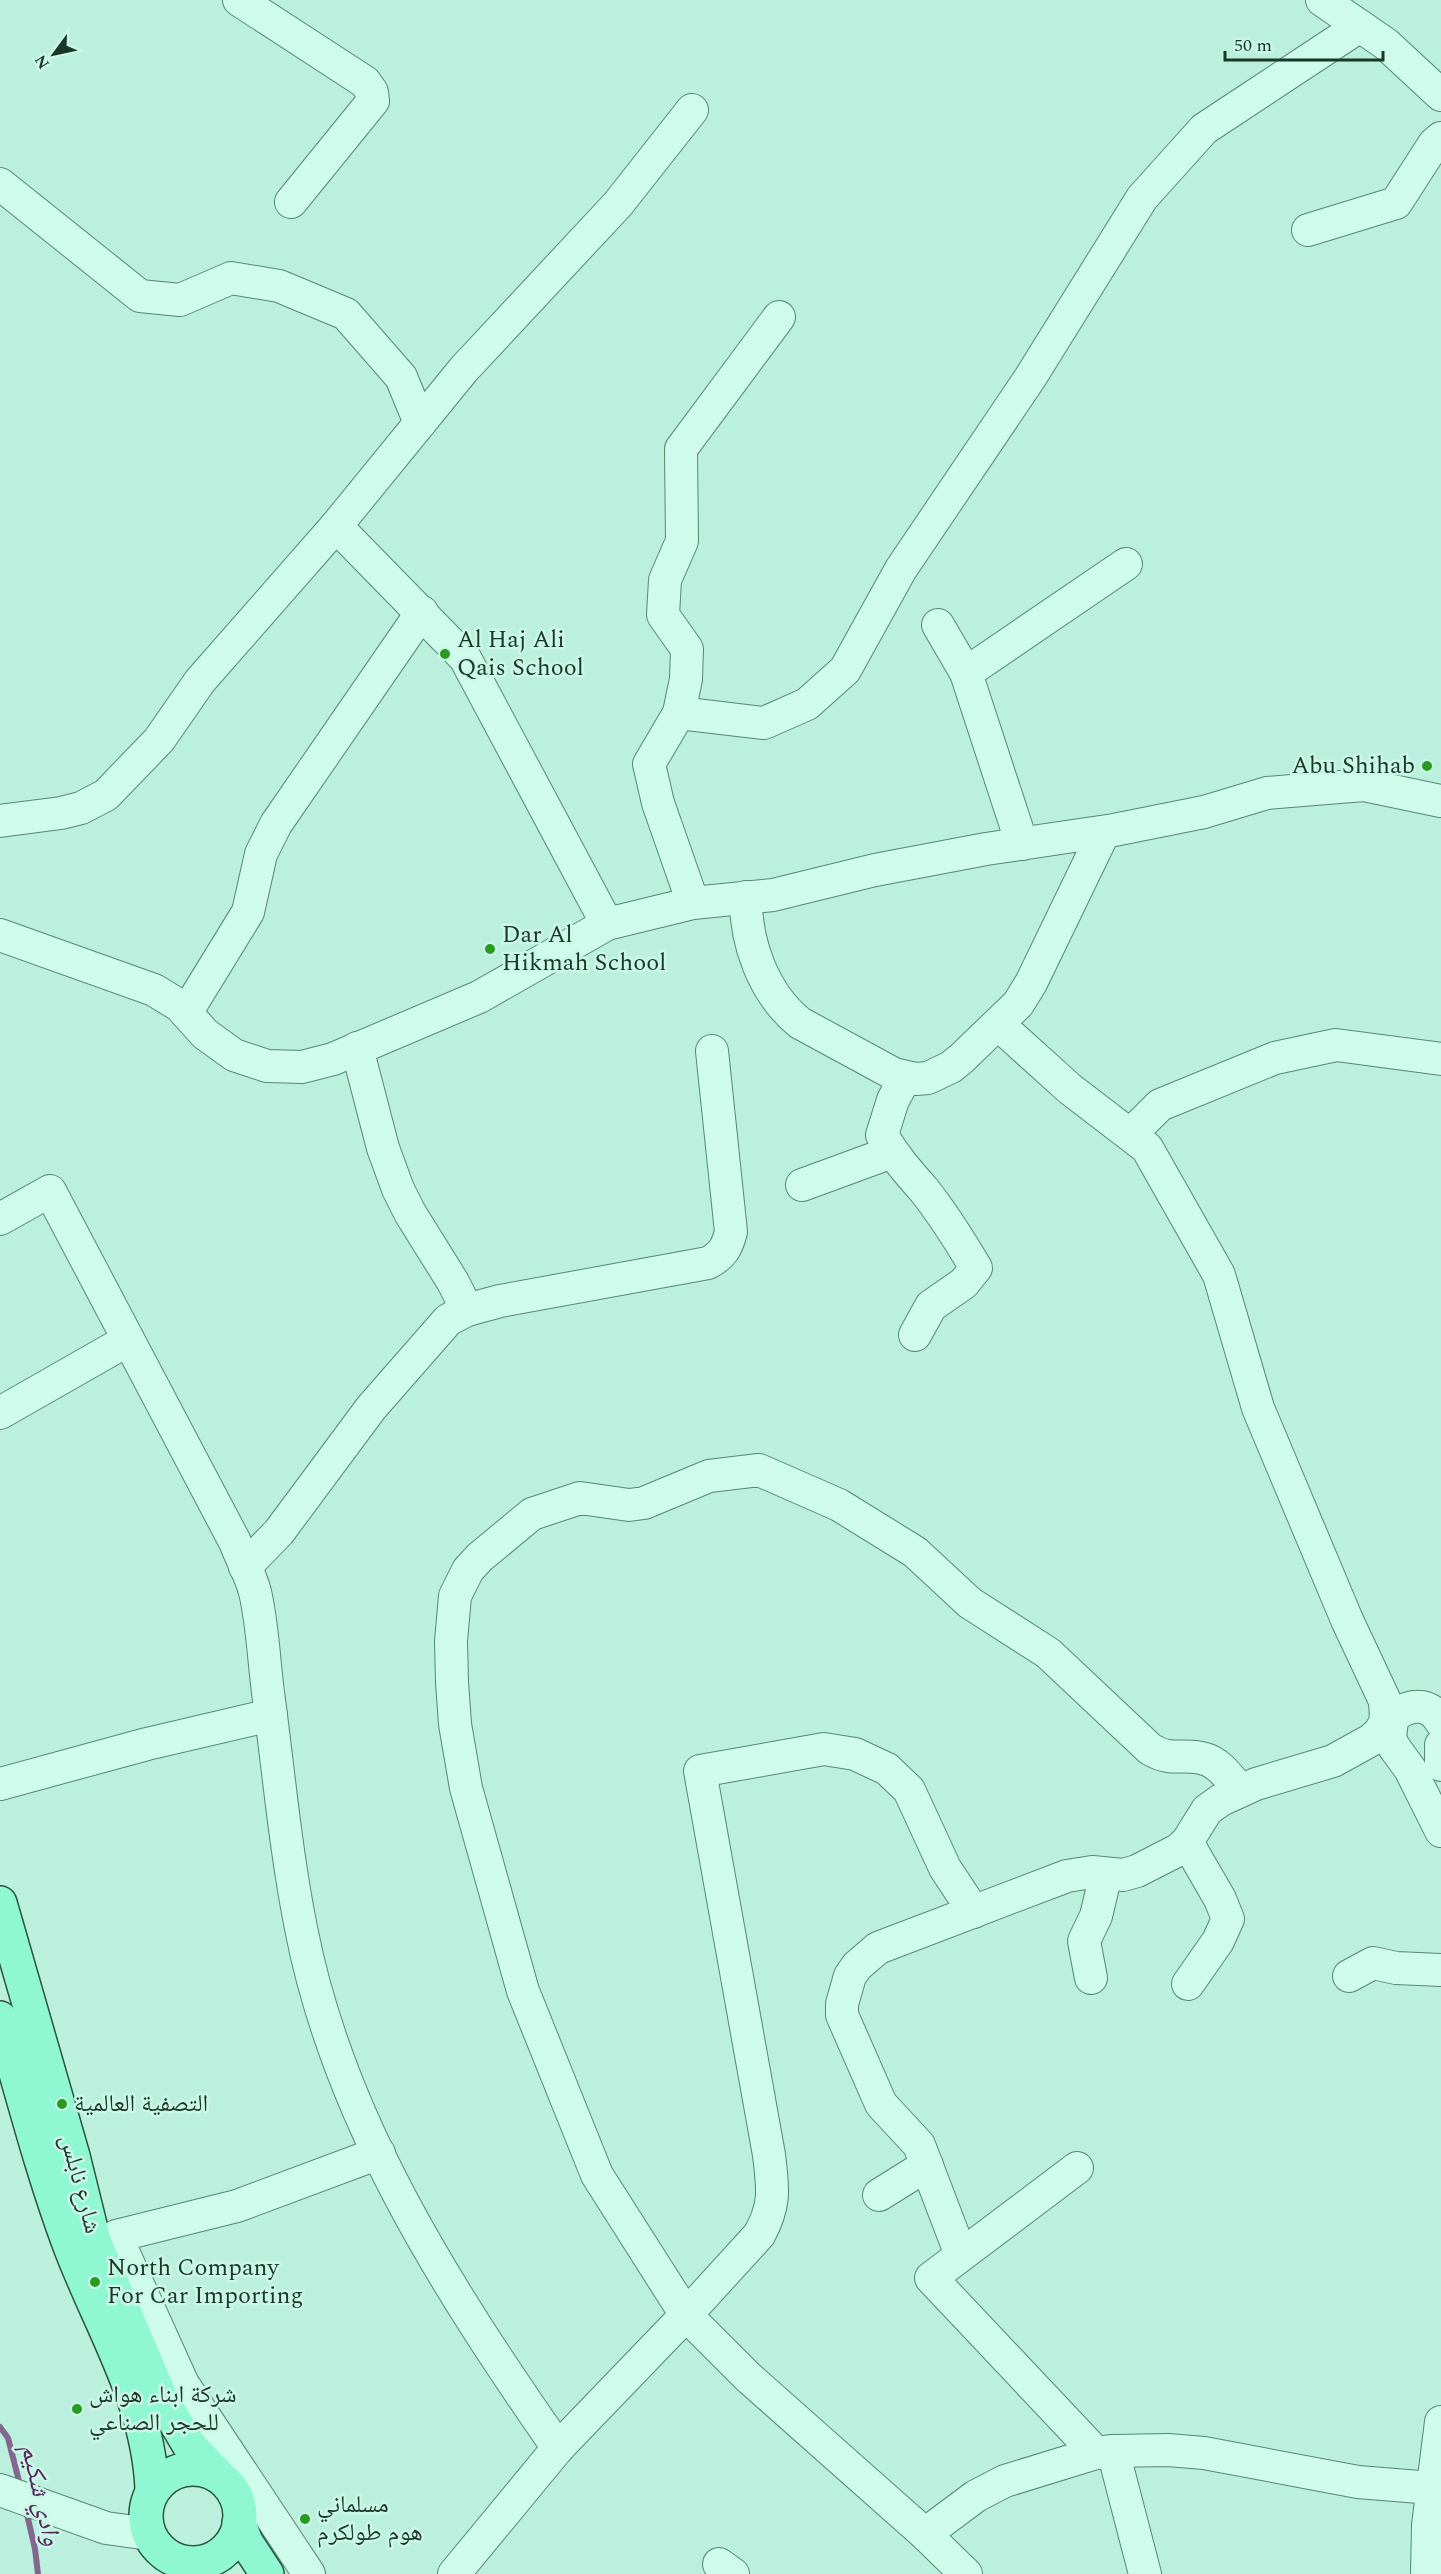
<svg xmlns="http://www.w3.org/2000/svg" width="1441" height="2574" viewBox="0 0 1441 2574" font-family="Spectral,'Noto Naskh Arabic',serif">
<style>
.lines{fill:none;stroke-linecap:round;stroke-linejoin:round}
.stream{stroke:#83678f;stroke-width:6}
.minor-casing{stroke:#54896e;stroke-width:34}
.major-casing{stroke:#29563c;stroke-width:36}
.minor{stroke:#cffbec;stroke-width:32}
.major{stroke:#8ff8d2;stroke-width:33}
.poi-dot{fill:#289b20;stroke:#cbf7e9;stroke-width:2}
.labels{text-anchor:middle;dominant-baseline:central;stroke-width:5;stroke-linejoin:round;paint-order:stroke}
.poi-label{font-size:24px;fill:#1a3727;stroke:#cbf7e9;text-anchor:start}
.street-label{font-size:24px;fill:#1a3727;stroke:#cbf7e9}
.water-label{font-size:26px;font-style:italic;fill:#522858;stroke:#cbf7e9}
</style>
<rect width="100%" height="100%" fill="#bcf0de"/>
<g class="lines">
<g class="stream">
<polyline points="0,2427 8,2438 20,2485"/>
<polyline points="26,2510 35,2549 38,2574"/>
</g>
<g class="minor-casing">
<g id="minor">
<polyline points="239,0 365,82 372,92 373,101 291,202"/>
<polyline points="1322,0 1386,44 1441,95"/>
<polyline points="0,184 140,296 180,300 231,278 279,286 346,314 401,377 420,423"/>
<polyline points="1308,230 1396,203 1434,144 1441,138"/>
<polyline points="336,526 465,658 607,924"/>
<polyline points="938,625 966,673 1022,844"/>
<polyline points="966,673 1126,564"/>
<polyline points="679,713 764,723 807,704 845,670 901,569 1030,378 1142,198 1204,129 1360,26"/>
<polyline points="0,821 61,813 81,808 106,795 159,740 200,681 336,526 464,369 618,204 692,110"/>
<path d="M746,897c-1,46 18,97 54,126l94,51 22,5 12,-1 23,-11 11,-9 56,-54 13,-21 73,-151"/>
<polyline points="693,903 658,803 649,764 679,713 686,679 687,649 663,615 665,580 682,541 681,449 779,317"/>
<polyline points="0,935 154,990 180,1006 205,1034 234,1055 267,1066 302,1067 333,1059 479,997 607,924 693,903 773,895 875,870 986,849 1114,830 1204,812 1267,793 1364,785 1441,801"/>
<polyline points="186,1013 248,912 261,854 276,824 422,612"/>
<polyline points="357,1048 383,1148 398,1189 410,1213 453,1282 467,1310"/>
<path d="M905,1078l-12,22 -11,35c12,21 26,37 42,55 19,24 36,51 52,78l-12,15 -33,23 -16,29"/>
<polyline points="1131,1134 1160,1105 1275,1058 1336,1045 1441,1059"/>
<polyline points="802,1185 892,1152"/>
<path d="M0,1219l50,-28 185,351c6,16 16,34 20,50 8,33 9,74 14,108 10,76 17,153 32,228 37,192 147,362 257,520"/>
<polyline points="0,1413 128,1340"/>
<path d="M245,1567l34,-35 92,-124 77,-88 19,-10 33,-9 208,-38c15,-8 19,-16 23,-31l-19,-181"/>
<path d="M1441,1722c-10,-18 -27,-19 -43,-9l-6,7 -2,18 4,9 16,22 31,62"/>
<polyline points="1441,1765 1441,1745"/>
<polyline points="0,1784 147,1744 271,1715"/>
<polyline points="1187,1842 1220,1899 1228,1919 1218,1941 1188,1984"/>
<polyline points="1349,1976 1373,1963 1396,1968 1441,1970"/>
<polyline points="1091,1978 1084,1941 1096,1916 1106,1874"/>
<polyline points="1077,2168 931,2278 1096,2453"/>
<polyline points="879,2195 927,2165"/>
<polyline points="961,2255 919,2145 881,2104 842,2015 842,2004 850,1976 857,1966 878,1948 1067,1876 1092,1872 1123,1875 1137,1871 1178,1850 1187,1842 1207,1810 1221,1800 1256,1784 1333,1761 1371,1740 1380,1732 1386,1720 1385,1701 1347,1620 1258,1408 1219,1275 1147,1148 1070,1089 998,1024"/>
<polyline points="1113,2451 1145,2574"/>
<polyline points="0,2490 106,2528 149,2534"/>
<polyline points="925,2534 976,2496 1005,2481 1096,2453 1113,2451 1168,2450 1204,2453 1358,2482 1432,2488"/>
<polyline points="719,2564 733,2574"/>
<polyline points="309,2574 183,2384 116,2236 237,2206 379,2153"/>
<path d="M454,2574l104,-126 128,-133 73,-80c17,-30 14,-47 10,-80l-69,-384 124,-22 31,5 32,15 22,21 36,78 29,44"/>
<path d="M966,2574l-41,-40 -177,-157 -62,-62 -89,-140 -74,-184 -57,-203 -11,-64 -3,-42 -1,-41 4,-45 13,-26 12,-13 52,-43 48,-16 49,7 15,-2 65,-27 50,-6 80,35 76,47 55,51 78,50 102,96c23,14 34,3 55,10 15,4 25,20 35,31"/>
<polyline points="1427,2574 1428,2525 1441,2422"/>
</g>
</g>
<g class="major-casing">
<g id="major">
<polyline points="0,1903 73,2156 94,2241 161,2398 189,2445 219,2476"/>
<path d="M0,2018c22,74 41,150 68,223 30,82 81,159 84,249"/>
<circle cx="193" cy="2516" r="47"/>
<polyline points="239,2523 246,2542 267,2574"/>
</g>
</g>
<use href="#minor" class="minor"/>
<use href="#major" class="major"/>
</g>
<g class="poi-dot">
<circle cx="445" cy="654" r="6"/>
<circle cx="1427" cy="766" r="6"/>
<circle cx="490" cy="949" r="6"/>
<circle cx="62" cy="2104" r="6"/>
<circle cx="95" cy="2282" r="6"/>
<circle cx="77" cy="2409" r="6"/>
<circle cx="305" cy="2519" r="6"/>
</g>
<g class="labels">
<g class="poi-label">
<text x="457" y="640">Al Haj Ali<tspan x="457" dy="28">Qais School</tspan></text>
<text x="1415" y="766" text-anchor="end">Abu Shihab</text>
<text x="502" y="935">Dar Al<tspan x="502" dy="28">Hikmah School</tspan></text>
<text x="74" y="2104">التصفية العالمية</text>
<text x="107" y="2268">North Company<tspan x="107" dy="28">For Car Importing</tspan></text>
<text x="89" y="2395">شركة ابناء هواش<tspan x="89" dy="28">للحجر الصناعي</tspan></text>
<text x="317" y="2505">مسلماني<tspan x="317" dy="28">هوم طولكرم</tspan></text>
</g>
<g class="street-label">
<text transform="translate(80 2184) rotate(75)">شارع نابلس</text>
</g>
<g class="water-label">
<text transform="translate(41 2495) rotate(77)">وادي شكيم</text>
</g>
</g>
<g transform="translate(54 54) rotate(237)" stroke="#cbf7e9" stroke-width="4.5" paint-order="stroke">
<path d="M0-4.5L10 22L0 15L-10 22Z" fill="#1a3727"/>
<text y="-9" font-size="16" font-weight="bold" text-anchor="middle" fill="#1a3727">N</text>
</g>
<path d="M1225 51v9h158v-9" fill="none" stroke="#1a3727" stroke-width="3"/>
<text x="1234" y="51" font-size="18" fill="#1a3727" stroke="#cbf7e9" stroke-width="4.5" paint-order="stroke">50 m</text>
</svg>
